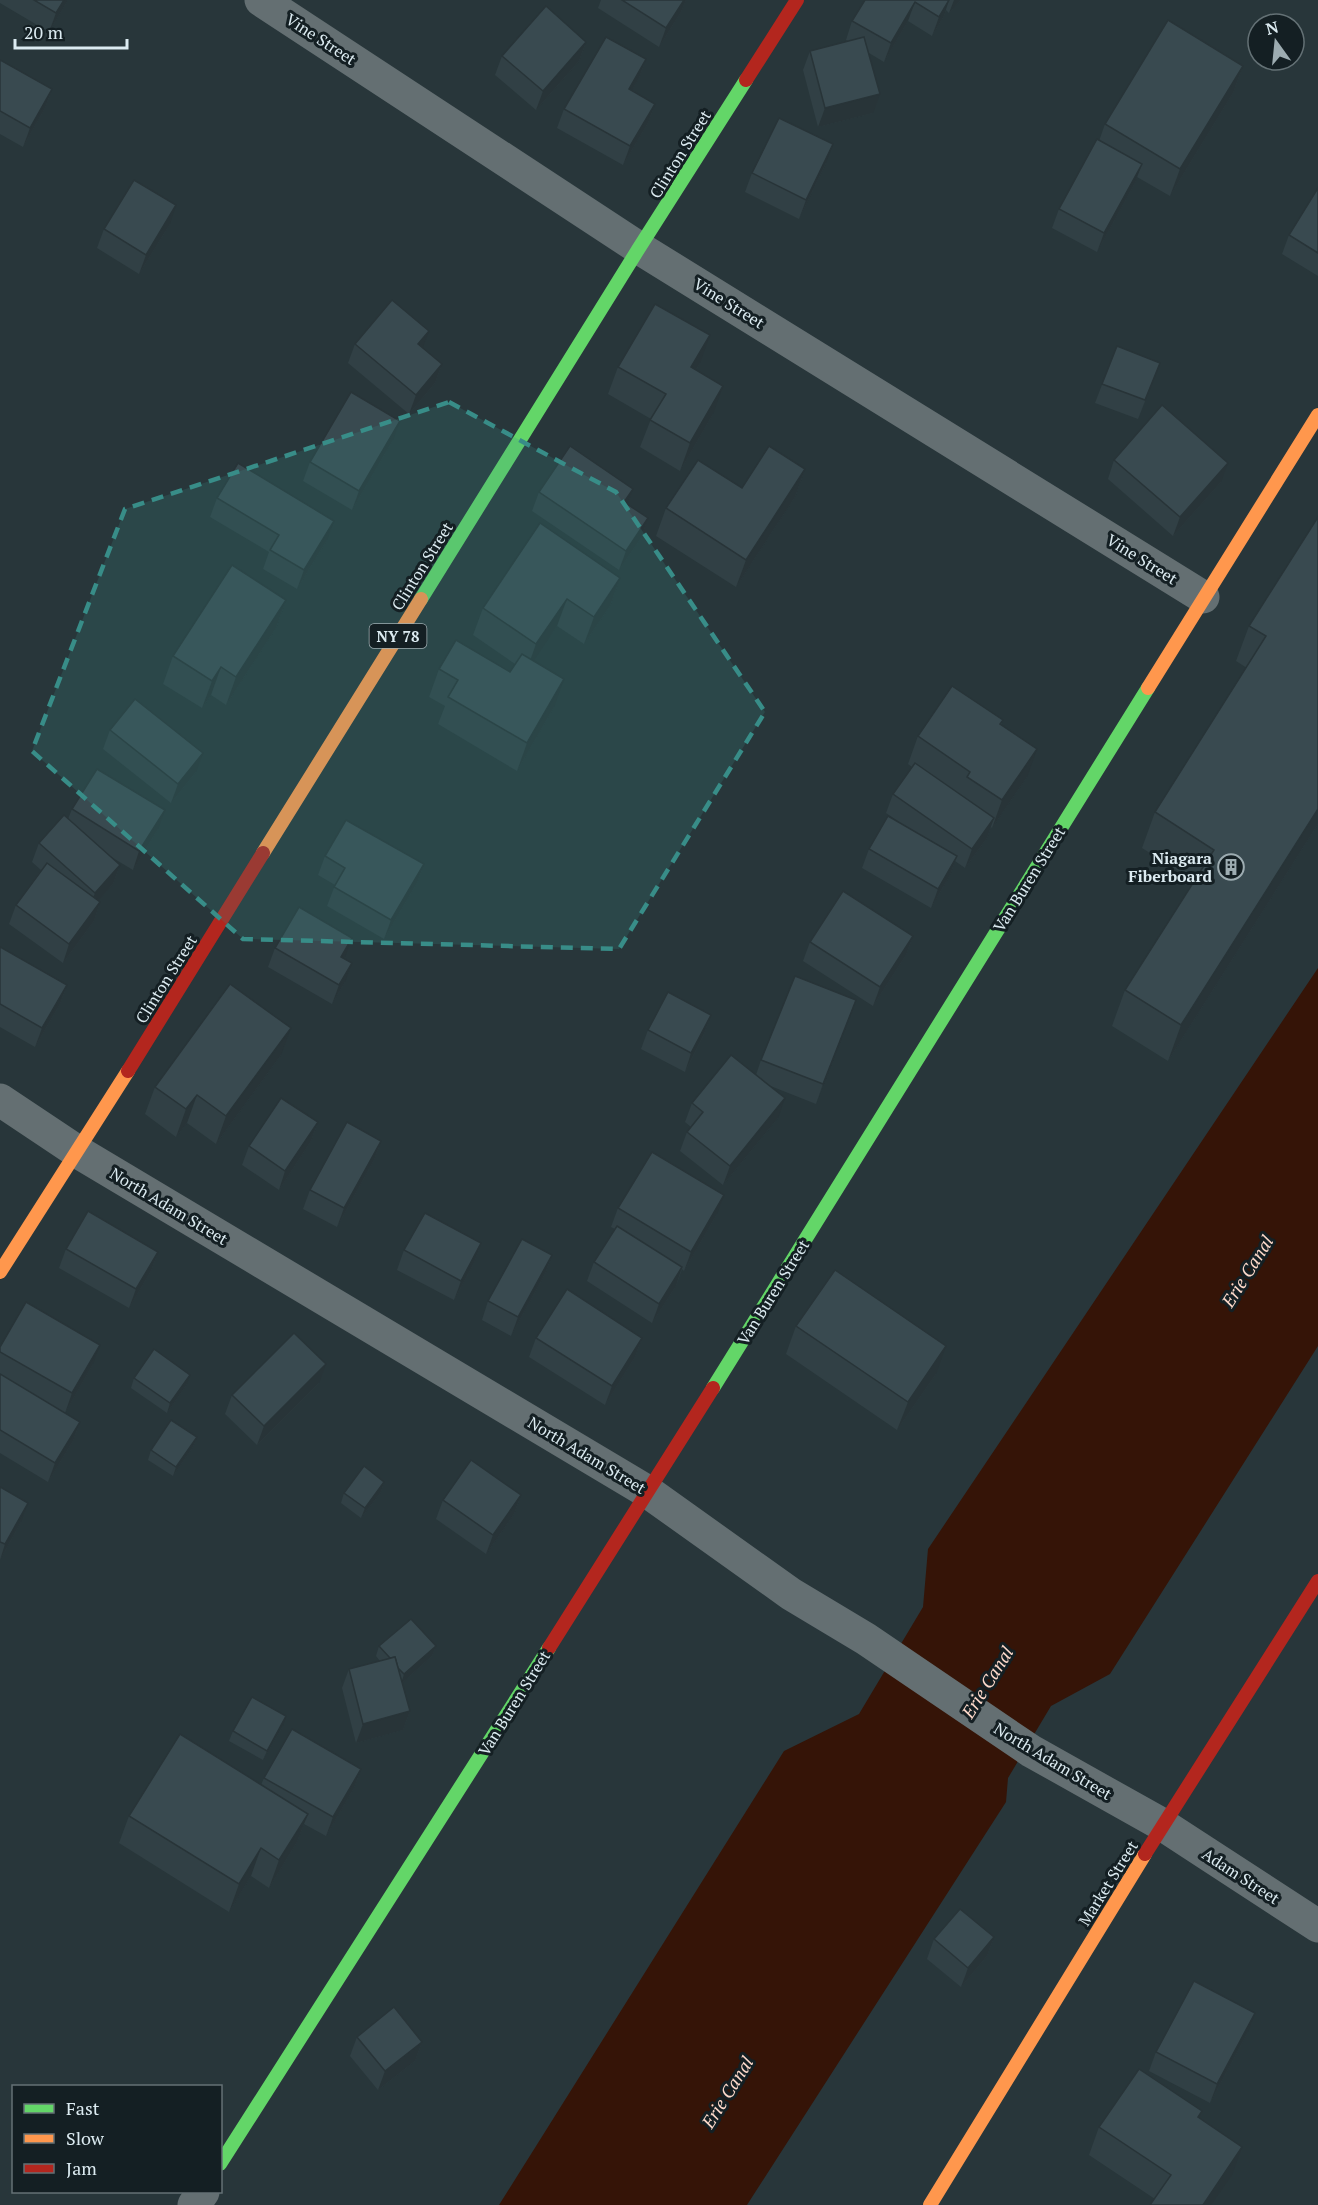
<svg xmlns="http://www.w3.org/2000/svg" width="1318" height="2205" viewBox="0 0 1318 2205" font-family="'PT Serif',serif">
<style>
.water{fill:#351407}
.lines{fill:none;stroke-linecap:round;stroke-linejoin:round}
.street{stroke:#646f72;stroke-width:33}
.fast{stroke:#63d668;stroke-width:14}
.slow{stroke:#ff974d;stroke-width:14}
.jam{stroke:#b3261e;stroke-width:14}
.wall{fill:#314045}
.shaded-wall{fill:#283438}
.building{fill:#394a50;stroke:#283438;stroke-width:1.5}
.marked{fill:#388d88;fill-opacity:0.2;stroke:#388d88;stroke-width:4.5;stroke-dasharray:12 8;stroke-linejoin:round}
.labels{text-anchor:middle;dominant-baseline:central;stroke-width:6;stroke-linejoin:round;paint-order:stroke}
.shield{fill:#141f23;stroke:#a0aeb3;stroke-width:1.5}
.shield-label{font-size:15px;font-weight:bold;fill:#dcebf1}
.street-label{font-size:16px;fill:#dcebf1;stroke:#141f23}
.poi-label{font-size:16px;font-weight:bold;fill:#dcebf1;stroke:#141f23;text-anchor:end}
.water-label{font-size:18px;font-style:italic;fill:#fdd9ca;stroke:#141f23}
</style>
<rect width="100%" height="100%" fill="#28363a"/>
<polygon class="water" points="1318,968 1318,1346 1110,1674 1051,1706 1008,1778 1006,1802 747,2205 499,2205 784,1751 859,1714 923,1607 928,1549"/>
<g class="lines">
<g class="street">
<polyline points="261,0 639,248 1203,597"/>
<polyline points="0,1100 78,1152 648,1492 791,1594 866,1639 1031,1751 1163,1825 1318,1926"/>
<polyline points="194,2205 203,2192"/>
</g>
<g class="fast">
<polyline points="421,599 639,248 746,80"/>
<polyline points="713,1388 1148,688"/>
<polyline points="220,2164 549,1648"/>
</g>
<g class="slow">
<polyline points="1148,688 1318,415"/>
<polyline points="263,853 421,599"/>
<polyline points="0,1272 128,1071"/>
<polyline points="930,2205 1145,1854"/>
</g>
<g class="jam">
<polyline points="746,80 797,0"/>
<polyline points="128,1071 263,853"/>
<polyline points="549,1648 713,1388"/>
<polyline points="1145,1854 1318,1581"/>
</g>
</g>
<g class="wall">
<polygon points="0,0 68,0 49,32 0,3"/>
<polygon points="601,0 686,0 681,12 659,47 598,8"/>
<polygon points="865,0 961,0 949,13 946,10 944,16 932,36 908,21 884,62 869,53 873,113 818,127 803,70 810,51 848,41 846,40 852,21"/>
<polygon points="586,42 579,61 536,110 495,75 502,56"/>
<polygon points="646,59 639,78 632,90 655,104 648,123 623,165 557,128 564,109"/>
<polygon points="0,60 52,89 45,108 23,147 0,134"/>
<polygon points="1243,66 1233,93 1170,196 1137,177 1135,183 1097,252 1052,228 1059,209 1099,141 1105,124"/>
<polygon points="826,163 799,219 745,192 752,173"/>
<polygon points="1318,188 1318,276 1282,254 1289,235"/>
<polygon points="170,224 139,274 97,248 104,229"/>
<polygon points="355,344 423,348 442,364 435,383 409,414 348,363"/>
<polygon points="1117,346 1160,363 1138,419 1095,403"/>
<polygon points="700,363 696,370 713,414 680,471 640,447 651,419 608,394 618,367"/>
<polygon points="393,440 352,510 303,481 310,462"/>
<polygon points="1114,460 1221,482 1173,536 1108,479"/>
<polygon points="805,469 795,497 736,587 656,536 666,508 742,488"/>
<polygon points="633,489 627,504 648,518 641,538 619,570 532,511 539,492"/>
<polygon points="217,498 327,540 297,589 263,569 269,552 210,517"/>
<polygon points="1318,517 1318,824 1168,1061 1112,1026 1125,990 1194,881 1142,848 1155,812 1247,668 1236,661 1249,626"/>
<polygon points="620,578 610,606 584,644 557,626 533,660 554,707 517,771 438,724 445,706 429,697 439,669 510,672 515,664 473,635 483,608"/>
<polygon points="286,600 276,628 226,705 211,695 202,708 163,684 173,656"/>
<polygon points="1003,720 1001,725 1027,777 992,828 991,827 987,838 965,868 955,861 950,875 931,908 862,868 869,849 902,824 886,813 893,794 912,767 908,764 918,736"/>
<polygon points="110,730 196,772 171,803 103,749"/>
<polygon points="72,809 158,829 133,870 108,855 120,865 113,884 98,900 100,902 94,921 63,963 9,924 16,905 41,870 32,862 39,843 68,819"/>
<polygon points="325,856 424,864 417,883 384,939 327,906 335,885 318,875"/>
<polygon points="913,936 906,955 873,1006 803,961 810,942"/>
<polygon points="0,947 67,985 60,1004 35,1047 0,1027"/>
<polygon points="275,948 345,957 344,959 345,982 332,1004 268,967"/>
<polygon points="711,1015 704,1034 685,1072 641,1049 648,1030"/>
<polygon points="849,1019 816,1104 768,1085 778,1118 723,1185 680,1151 687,1132 691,1127 685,1122 692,1103 756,1075 761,1060"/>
<polygon points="281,1055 216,1144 187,1123 176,1137 145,1114 155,1087"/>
<polygon points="318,1122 311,1141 279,1190 242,1165 249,1146"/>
<polygon points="381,1141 374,1160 337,1227 303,1209 310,1190"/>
<polygon points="618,1208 717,1214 684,1271 682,1269 676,1286 652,1323 587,1281 594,1262 615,1229 611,1227"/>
<polygon points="481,1243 474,1263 454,1300 397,1270 404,1250"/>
<polygon points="66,1249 158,1252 151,1271 129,1308 59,1268"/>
<polygon points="552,1255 545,1274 511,1336 482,1320 488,1301"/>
<polygon points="796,1326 936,1374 897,1430 786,1354"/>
<polygon points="536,1338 642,1338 635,1357 605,1405 529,1357"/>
<polygon points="0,1347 93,1364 65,1413 80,1422 73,1441 48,1482 0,1453"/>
<polygon points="134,1378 187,1384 167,1413 131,1388"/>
<polygon points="319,1383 257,1445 225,1414 232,1395"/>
<polygon points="197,1437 193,1447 173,1476 148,1460 151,1450"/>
<polygon points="384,1482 381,1492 361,1518 341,1503 344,1493"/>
<polygon points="0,1487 21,1522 0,1560"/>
<polygon points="521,1495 514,1514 486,1554 436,1519 443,1500"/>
<polygon points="379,1646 436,1646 432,1656 402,1683 410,1711 403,1730 356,1743 342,1688 349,1669 380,1661 376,1656"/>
<polygon points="283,1726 263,1760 229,1741 233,1731"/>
<polygon points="361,1769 354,1788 326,1836 304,1824 297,1842 269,1888 251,1876 229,1912 119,1843 129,1816 261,1785 264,1778"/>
<polygon points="994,1937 987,1956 961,1987 927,1959 934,1939"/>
<polygon points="1248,2032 1210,2103 1149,2071 1156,2052"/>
<polygon points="357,2037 422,2042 415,2061 378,2090 350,2056"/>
<polygon points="1199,2118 1232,2175 1155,2199 1089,2155 1099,2127"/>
</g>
<g class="shaded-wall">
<polygon points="64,0 68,0 49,32 56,13"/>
<polygon points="684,0 686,0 681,12 659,47 666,28"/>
<polygon points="949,0 944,16 932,36 939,17"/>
<polygon points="954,0 961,0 949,13"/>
<polygon points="915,2 908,21 884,62 891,43"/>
<polygon points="586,42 579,61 536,110 543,91"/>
<polygon points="646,59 639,78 622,108 629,89"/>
<polygon points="1243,66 1233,93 1170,196 1180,169"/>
<polygon points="52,89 45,108 23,147 30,128"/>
<polygon points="880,94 873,113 818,127 825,108"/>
<polygon points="655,104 648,123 623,165 630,146"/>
<polygon points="833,144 826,163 799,219 806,200"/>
<polygon points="1142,164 1135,183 1097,252 1104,233"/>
<polygon points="176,205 170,224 139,274 146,255"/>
<polygon points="429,331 422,350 418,344"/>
<polygon points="710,335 700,363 681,395 691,367"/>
<polygon points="442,364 435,383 409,414 416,395"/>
<polygon points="723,386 713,414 680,471 690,443"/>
<polygon points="400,421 393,440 352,510 359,491"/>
<polygon points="1228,463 1221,482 1173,536 1180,517"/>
<polygon points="805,469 795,497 736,587 746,560"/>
<polygon points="633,489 626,508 624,502"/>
<polygon points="648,518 641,538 619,570 626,551"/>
<polygon points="334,521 327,540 297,589 304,570"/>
<polygon points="620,578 610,606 584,644 594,617"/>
<polygon points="567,599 557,626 526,672 536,644"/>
<polygon points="286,600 276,628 226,705 236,677"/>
<polygon points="221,667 211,695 202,708 212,681"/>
<polygon points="564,679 554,707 517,771 527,743"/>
<polygon points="1037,749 1027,777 992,828 1002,800"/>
<polygon points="203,753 196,772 171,803 178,784"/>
<polygon points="1318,809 1318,824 1168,1061 1181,1025"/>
<polygon points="165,810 158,829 133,870 139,851"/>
<polygon points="994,818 987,838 965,868 972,849"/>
<polygon points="957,856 950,875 931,908 938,889"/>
<polygon points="424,864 417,883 384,939 391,920"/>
<polygon points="120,865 113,884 88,912 95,893"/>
<polygon points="100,902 94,921 63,963 69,944"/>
<polygon points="913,936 906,955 873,1006 880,987"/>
<polygon points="352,938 345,957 334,976 341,957"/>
<polygon points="352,963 345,982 332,1004 339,985"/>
<polygon points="67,985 60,1004 35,1047 42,1028"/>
<polygon points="856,1000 849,1019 816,1104 823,1084"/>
<polygon points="711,1015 704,1034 685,1072 691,1053"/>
<polygon points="291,1028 281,1055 216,1144 226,1116"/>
<polygon points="197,1095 187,1123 176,1137 186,1109"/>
<polygon points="785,1098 778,1118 723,1185 730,1166"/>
<polygon points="318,1122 311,1141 279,1190 285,1171"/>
<polygon points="381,1141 374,1160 337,1227 344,1208"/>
<polygon points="724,1195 717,1214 684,1271 691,1252"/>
<polygon points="481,1243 474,1263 454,1300 461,1281"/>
<polygon points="158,1252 151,1271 129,1308 136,1289"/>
<polygon points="552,1255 545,1274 511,1336 518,1317"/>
<polygon points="682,1267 676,1286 652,1323 659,1304"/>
<polygon points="642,1338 635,1357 605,1405 612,1386"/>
<polygon points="100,1345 93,1364 65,1413 72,1393"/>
<polygon points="946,1346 936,1374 897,1430 908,1402"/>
<polygon points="326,1364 319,1383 257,1445 264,1426"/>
<polygon points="190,1375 187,1384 167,1413 170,1403"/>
<polygon points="80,1422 73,1441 48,1482 55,1463"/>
<polygon points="197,1437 193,1447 173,1476 176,1467"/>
<polygon points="384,1482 381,1492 361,1518 365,1508"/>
<polygon points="521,1495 514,1514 486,1554 493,1535"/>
<polygon points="28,1503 21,1522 0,1560 5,1544"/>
<polygon points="436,1646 432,1656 401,1684 404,1674"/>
<polygon points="410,1711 403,1730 356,1743 363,1724"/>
<polygon points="286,1716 283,1726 263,1760 267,1751"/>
<polygon points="361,1769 354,1788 326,1836 333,1817"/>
<polygon points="308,1814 297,1842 269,1888 279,1860"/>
<polygon points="261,1848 251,1876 229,1912 239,1884"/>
<polygon points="994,1937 987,1956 961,1987 968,1968"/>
<polygon points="1255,2013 1248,2032 1210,2103 1217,2084"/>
<polygon points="422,2042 415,2061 378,2090 385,2071"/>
<polygon points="1242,2147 1232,2175 1211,2205 1203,2205"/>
</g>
<g class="building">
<polygon points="34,0 64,0 56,13"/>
<polygon points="622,0 684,0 666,28"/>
<polygon points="865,0 949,0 939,17 915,2 891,43 852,21"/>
<polygon points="546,6 586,42 543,91 502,56"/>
<polygon points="1168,20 1243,66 1180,169 1105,124"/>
<polygon points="606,37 646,59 629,89 655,104 630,146 564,109"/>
<polygon points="864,37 880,94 825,108 810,51"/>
<polygon points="0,60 52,89 30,128 0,111"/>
<polygon points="779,118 833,144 806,200 752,173"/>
<polygon points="1097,139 1142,164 1104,233 1059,209"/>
<polygon points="134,180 176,205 146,255 104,229"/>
<polygon points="1318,188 1318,253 1289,235"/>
<polygon points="392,300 429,331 418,344 442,364 416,395 355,344"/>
<polygon points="655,304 710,335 691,367 723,386 690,443 650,420 666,394 618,367"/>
<polygon points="1117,346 1160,363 1145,400 1102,384"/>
<polygon points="351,392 400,421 359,491 310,462"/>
<polygon points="1162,405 1228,463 1180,517 1114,460"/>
<polygon points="570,446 633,489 624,502 648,518 626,551 539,492"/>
<polygon points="769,446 805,469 746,560 666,508 698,460 742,488"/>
<polygon points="238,463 334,521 304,570 270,550 279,535 217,498"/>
<polygon points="1318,517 1318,809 1181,1025 1125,990 1214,850 1155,812 1266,636 1249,626"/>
<polygon points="540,523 620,578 594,617 567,599 536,644 483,608"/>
<polygon points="232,565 286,600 236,677 221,667 212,681 173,656"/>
<polygon points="456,640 510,672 522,654 564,679 527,743 448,697 458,680 439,669"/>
<polygon points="952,686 1003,720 1000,724 1037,749 1002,800 967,777 970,772 918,736"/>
<polygon points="135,699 203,753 178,784 110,730"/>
<polygon points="915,763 994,818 972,849 893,794"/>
<polygon points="97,769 165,810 139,851 72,809"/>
<polygon points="64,815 120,865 95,893 39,843"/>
<polygon points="888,816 957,856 938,889 869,849"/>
<polygon points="346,820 424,864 391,920 334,887 345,868 325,856"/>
<polygon points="47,863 100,902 69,944 16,905"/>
<polygon points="843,891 913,936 880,987 810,942"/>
<polygon points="299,907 352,938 341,957 352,963 339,985 275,948"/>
<polygon points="0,947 67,985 42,1028 0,1004"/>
<polygon points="795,976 856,1000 823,1084 761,1060"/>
<polygon points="230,984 291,1028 226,1116 197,1095 186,1109 155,1087"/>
<polygon points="668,992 711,1015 691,1053 648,1030"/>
<polygon points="731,1055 785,1098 730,1166 687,1132 703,1112 692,1103"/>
<polygon points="281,1098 318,1122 285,1171 249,1146"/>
<polygon points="347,1122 381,1141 344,1208 310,1190"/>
<polygon points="652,1152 724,1195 691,1252 618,1208"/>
<polygon points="88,1211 158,1252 136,1289 66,1249"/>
<polygon points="425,1213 481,1243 461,1281 404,1250"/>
<polygon points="617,1226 682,1267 659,1304 594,1262"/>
<polygon points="522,1239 552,1255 518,1317 488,1301"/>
<polygon points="835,1270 946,1346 908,1402 796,1326"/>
<polygon points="567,1289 642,1338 612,1386 536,1338"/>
<polygon points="26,1302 100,1345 72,1393 0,1352 0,1347"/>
<polygon points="294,1333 326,1364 264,1426 232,1395"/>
<polygon points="154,1349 190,1375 170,1403 134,1378"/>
<polygon points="0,1374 80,1422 55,1463 0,1430"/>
<polygon points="171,1420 197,1437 176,1467 151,1450"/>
<polygon points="471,1460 521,1495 493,1535 443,1500"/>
<polygon points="364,1466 384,1482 365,1508 344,1493"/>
<polygon points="0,1487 28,1503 5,1544 0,1542"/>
<polygon points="411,1619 436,1646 404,1674 398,1668 395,1657 390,1658 379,1646"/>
<polygon points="395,1657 410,1711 363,1724 349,1669"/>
<polygon points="252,1697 286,1716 267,1751 233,1731"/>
<polygon points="292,1729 361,1769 333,1817 264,1778"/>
<polygon points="180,1734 308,1814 279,1860 261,1848 239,1884 129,1816"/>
<polygon points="960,1909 994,1937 968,1968 934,1939"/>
<polygon points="1194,1981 1255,2013 1217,2084 1156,2052"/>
<polygon points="394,2007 422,2042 385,2071 357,2037"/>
<polygon points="1139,2069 1202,2111 1198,2117 1242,2147 1203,2205 1150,2205 1171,2175 1099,2127"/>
</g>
<path class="marked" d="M449,402l167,90 149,220 -146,237 -376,-10 -211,-188 93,-242z"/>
<defs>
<g id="building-ring" transform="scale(1.35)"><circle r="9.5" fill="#141f23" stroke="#9dacb1" stroke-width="1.5"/><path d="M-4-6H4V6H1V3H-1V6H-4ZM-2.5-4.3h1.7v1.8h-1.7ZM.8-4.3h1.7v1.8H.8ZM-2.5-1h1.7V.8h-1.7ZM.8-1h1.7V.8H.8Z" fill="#9dacb1"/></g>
</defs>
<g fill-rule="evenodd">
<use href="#building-ring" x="1231" y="867"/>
</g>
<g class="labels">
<rect class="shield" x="369.5" y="624" width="57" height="24" rx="4.5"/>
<g class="shield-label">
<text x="398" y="636">NY 78</text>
</g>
<g class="street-label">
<text transform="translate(321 39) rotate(33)">Vine Street</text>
<text transform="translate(680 154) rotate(-58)">Clinton Street</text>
<text transform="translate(729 303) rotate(32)">Vine Street</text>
<text transform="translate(1142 559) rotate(32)">Vine Street</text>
<text transform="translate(422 566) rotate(-58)">Clinton Street</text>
<text transform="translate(1029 879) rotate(-58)">Van Buren Street</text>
<text transform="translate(166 979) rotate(-58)">Clinton Street</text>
<text transform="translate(169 1206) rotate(31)">North Adam Street</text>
<text transform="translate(773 1292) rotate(-58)">Van Buren Street</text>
<text transform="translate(587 1455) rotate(31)">North Adam Street</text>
<text transform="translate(514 1703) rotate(-58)">Van Buren Street</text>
<text transform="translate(1053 1761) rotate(31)">North Adam Street</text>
<text transform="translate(1241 1876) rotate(33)">Adam Street</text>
<text transform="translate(1108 1883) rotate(-58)">Market Street</text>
</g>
<g class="poi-label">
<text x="1212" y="858">Niagara<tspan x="1212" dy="18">Fiberboard</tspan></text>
</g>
<g class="water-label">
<text transform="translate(1247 1271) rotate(-58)">Erie Canal</text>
<text transform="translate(987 1682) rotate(-58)">Erie Canal</text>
<text transform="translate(727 2092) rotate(-58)">Erie Canal</text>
</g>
</g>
<rect x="12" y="2085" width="210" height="108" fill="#141f23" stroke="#647175" stroke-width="1.5"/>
<rect x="24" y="2104" width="30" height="9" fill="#63d668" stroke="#647175" stroke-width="1.5"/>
<text x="66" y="2115" font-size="18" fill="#dcebf1">Fast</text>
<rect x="24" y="2134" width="30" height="9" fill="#ff974d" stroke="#647175" stroke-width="1.5"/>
<text x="66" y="2145" font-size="18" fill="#dcebf1">Slow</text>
<rect x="24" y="2164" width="30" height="9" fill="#b3261e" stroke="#647175" stroke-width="1.5"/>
<text x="66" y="2175" font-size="18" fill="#dcebf1">Jam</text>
<g transform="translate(1276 42) rotate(345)"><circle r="28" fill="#141f23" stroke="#647175" stroke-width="1.5"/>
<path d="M0-4.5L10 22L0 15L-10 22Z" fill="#9dacb1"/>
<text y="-9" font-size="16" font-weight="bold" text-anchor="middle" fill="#dcebf1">N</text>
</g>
<path d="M15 39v9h112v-9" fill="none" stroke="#dcebf1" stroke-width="3"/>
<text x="24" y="39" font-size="18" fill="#dcebf1" stroke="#141f23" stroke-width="4.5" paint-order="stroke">20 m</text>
</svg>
